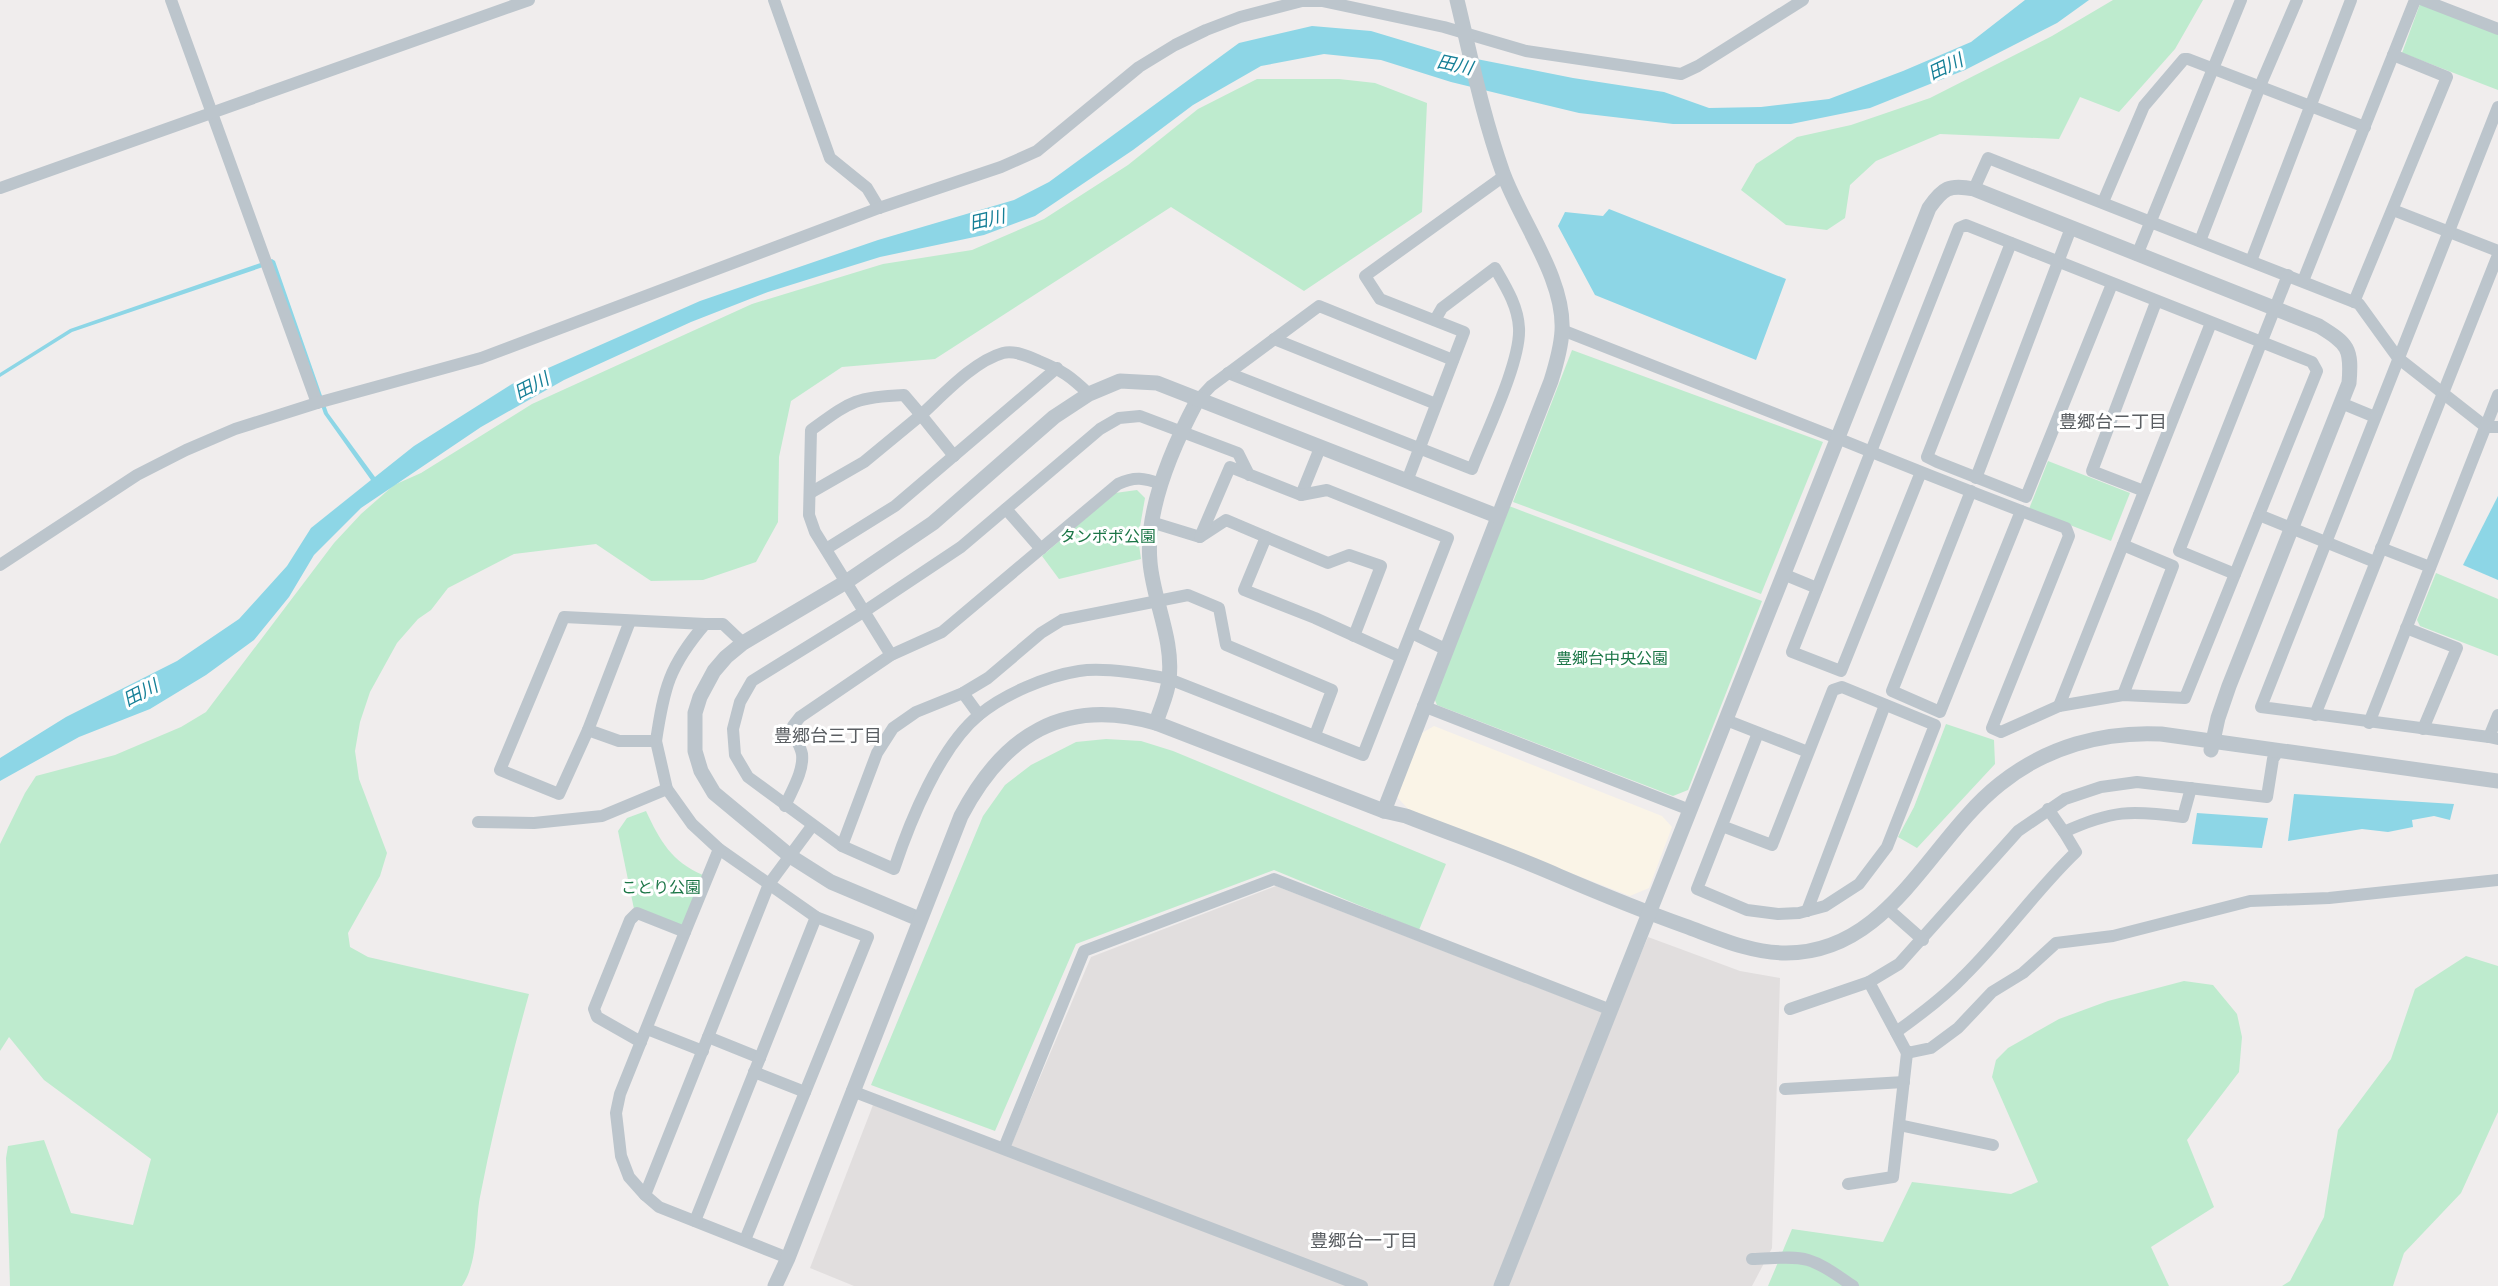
<svg xmlns="http://www.w3.org/2000/svg" width="2498" height="1286" viewBox="0 0 2498 1286" font-family="Ubuntu,'Noto Sans JP',sans-serif">
<style>
.commercial{fill:#faf4e7}
.education{fill:#e1dede}
.green{fill:#beebce}
.water{fill:#8dd6e6}
.lines{fill:none;stroke-linecap:round;stroke-linejoin:round}
.minor{stroke:#bcc5cc;stroke-width:12}
.tertiary{stroke:#bcc5cc;stroke-width:15}
.labels{text-anchor:middle;dominant-baseline:central;stroke-width:6;stroke-linejoin:round;paint-order:stroke}
.park-label{font-size:16px;fill:#1c7647;stroke:#fff}
.water-label{font-size:18px;font-style:italic;fill:#157f97;stroke:#fff}
.neighbourhood-label{font-size:18px;fill:#5a5e62;stroke:#fff}
</style>
<rect width="100%" height="100%" fill="#f0eded"/>
<polygon class="commercial" points="1434,726 1662,816 1672,827 1649,888 1630,896 1409,810 1397,797 1422,733"/>
<polygon class="education" points="1276,886 1614,1017 1648,937 1740,971 1780,978 1772,1248 1752,1286 854,1286 810,1268 873,1105 1007,1155 1091,957"/>
<g class="green">
<polygon points="2113,0 2203,0 2175,49 2119,112 2080,97 2059,139 1940,134 1876,161 1850,185 1845,218 1827,230 1786,225 1741,190 1756,164 1797,137 1851,125 1930,98 2052,36"/>
<polygon points="2420,4 2498,34 2498,90 2402,53"/>
<path d="M1257,79h82l36,4 52,20 -5,109 -118,79 -133,-84 -236,152 -93,8 -51,34 -12,56 -1,65 -22,40 -53,18 -52,1 -55,-37 -82,10 -66,34 -17,22 -13,9 -21,24 -27,49 -10,30 -5,29 4,28 28,74 -7,23 -32,57 2,14 18,10 161,37c-18,65 -35,131 -48,198 -7,30 -1,67 -19,94h-452l-4,-128 2,-12 36,-6 27,73 62,12 18,-66 -107,-79 -35,-43 -9,14v-207l25,-51 11,-17 79,-21 66,-28 25,-15 128,-169 27,-29 33,-29 27,-12 111,-69 220,-100 131,-40 89,-14 72,-31 84,-54 70,-56z"/>
<polygon points="1572,350 1823,442 1761,594 1513,502"/>
<polygon points="2048,461 2130,493 2111,541 2029,509"/>
<polygon points="1137,490 1145,498 1138,538 1141,559 1059,579 1042,556 1115,493"/>
<polygon points="1509,506 1762,601 1688,790 1673,796 1437,705 1432,693"/>
<polygon points="2436,573 2498,599 2498,656 2420,626 2417,620"/>
<polygon points="1946,724 1994,740 1995,764 1917,848 1898,837 1914,807"/>
<polygon points="1106,739 1141,741 1173,751 1446,864 1419,930 1274,870 1076,944 995,1131 871,1085 983,816 1005,785 1031,765 1076,742"/>
<path d="M646,811c14,30 26,51 57,64l-20,53 -49,-19 -16,-78 9,-13z"/>
<polygon points="2466,956 2498,966 2498,1112 2461,1193 2404,1253 2393,1286 2282,1286 2290,1281 2324,1217 2338,1130 2391,1059 2415,989"/>
<polygon points="2184,981 2213,985 2237,1014 2242,1037 2239,1072 2187,1140 2214,1207 2151,1247 2169,1286 1768,1286 1792,1229 1883,1242 1912,1182 2011,1194 2038,1182 1992,1077 1996,1060 2008,1048 2059,1019 2108,1001"/>
</g>
<g class="water">
<polygon points="2025,0 2089,0 2057,23 1965,70 1870,108 1791,124 1673,124 1579,113 1451,82 1381,60 1324,54 1261,66 1193,105 1133,150 1035,216 984,235 880,257 768,292 691,322 564,380 481,427 361,508 314,555 289,597 254,640 206,675 150,709 79,737 0,781 0,758 66,717 177,661 239,619 287,566 311,528 371,480 324,414 272,264 72,332 0,377 0,373 70,329 272,259 275,261 328,413 375,477 414,446 512,384 700,301 878,240 1014,200 1049,182 1239,43 1312,26 1371,31 1441,52 1573,78 1664,92 1709,108 1761,107 1829,99 1903,71 1971,42"/>
<polygon points="1609,209 1786,279 1756,360 1595,295 1558,226 1565,212 1603,216"/>
<polygon points="2498,496 2498,580 2463,565"/>
<polygon points="2294,794 2454,804 2450,820 2434,816 2412,820 2413,827 2388,832 2362,829 2288,841"/>
<polygon points="2197,813 2268,818 2262,848 2192,844"/>
</g>
<g class="lines">
<g class="minor">
<polyline points="171,0 317,403"/>
<polyline points="774,0 830,158 867,188 879,208"/>
<polyline points="2423,0 2498,29"/>
<polyline points="0,188 529,0"/>
<polyline points="1974,189 1988,158 2359,304 2398,358 2486,427 2498,427"/>
<polyline points="2103,202 2144,106 2184,59 2188,59 2365,127"/>
<polyline points="2393,210 2498,251"/>
<polyline points="2200,241 2260,86 2297,0"/>
<polyline points="2011,243 1927,457 1937,462 2026,497 2112,284"/>
<polyline points="2137,255 2241,0"/>
<polyline points="2251,261 2351,0"/>
<polyline points="2303,281 2415,0"/>
<polyline points="2354,302 2447,77 2393,55"/>
<path d="M1562,330l275,108c76,31 152,61 229,90l3,8 -77,192 9,4 58,-26 64,-11 62,3 132,-327 -5,-9 -346,-137 -7,3 -167,424 49,19 80,-199"/>
<polyline points="1274,339 1436,404"/>
<path d="M1228,373l244,96c13,-34 49,-107 47,-141 -1,-22 -13,-41 -24,-60l-53,40 -7,12"/>
<polyline points="1197,401 1211,386 1319,306 1453,360"/>
<polyline points="2341,403 2375,417"/>
<polyline points="1976,478 2071,228"/>
<polyline points="1407,481 1464,332 1380,299 1365,276 1504,176"/>
<polyline points="1971,491 1892,691 1940,712 2021,511"/>
<polyline points="2144,491 2092,471 2156,302"/>
<polyline points="810,493 864,462 921,415 954,456"/>
<polyline points="1301,495 1320,448"/>
<polyline points="1006,509 1041,549"/>
<polyline points="2259,515 2375,562"/>
<polyline points="1151,522 1200,537 1226,520 1266,537 1244,590 1315,618 1401,657"/>
<path d="M1200,537l30,-70 71,28 26,-5 121,48 -85,217 -194,-76c-25,-5 -65,-12 -90,-8 -32,5 -75,23 -100,44 -39,32 -69,106 -85,154l-52,-23 -94,-69 -13,-22 -2,-26 7,-27 12,-21 113,-70 96,-64 139,-118 19,-11 21,-2 98,37 11,22"/>
<polyline points="1266,537 1328,563 1349,555 1381,566 1354,636"/>
<polyline points="2123,545 2173,566 2123,695"/>
<polyline points="2381,548 2430,567"/>
<polyline points="826,549 895,506 1057,368"/>
<polyline points="0,565 137,475 186,450 235,429 317,403 481,358 879,208 1001,167 1037,151 1139,67 1175,45 1206,30 1240,17 1302,1 1322,1 1444,27 1526,51 1681,74 1698,66 1803,0"/>
<polyline points="1783,574 1817,588"/>
<polyline points="2235,574 2179,551 2288,275"/>
<path d="M630,621l-42,109 31,11h37c8,-53 13,-75 49,-117h18l20,19"/>
<polyline points="2406,628 2457,648 2423,729"/>
<polyline points="1412,633 1445,649"/>
<path d="M891,655l-76,-123 -6,-17 2,-85c39,-28 43,-33 93,-35l17,20c22,-20 53,-54 82,-62 11,-3 25,3 36,8 24,10 31,15 50,33"/>
<polyline points="963,693 979,715"/>
<polyline points="1423,706 1690,810"/>
<polyline points="2059,706 2211,323"/>
<polyline points="2315,715 2498,255"/>
<polyline points="2498,715 2489,737 2498,739"/>
<polyline points="1726,720 1808,752"/>
<polyline points="2369,723 2498,395"/>
<polyline points="588,730 559,794 500,770 564,617 705,624"/>
<polyline points="2489,737 2261,707 2498,107"/>
<polyline points="656,741 667,789 692,824 719,849 816,917 868,937 745,1240"/>
<polyline points="2278,751 2273,759 2267,797 2137,782 2101,787 2065,799 2018,831 1899,964 1869,982 1907,1053 1931,1048 1958,1028 1992,992 2023,973 2056,943 2113,936 2250,901 2329,898 2498,880"/>
<path d="M785,806c7,-16 19,-35 17,-52 -2,-10 -9,-17 -9,-28l7,-9 91,-62 51,-23 176,-148c17,-8 26,-6 43,0"/>
<path d="M2048,809l16,23c48,-22 67,-22 119,-15l8,-29"/>
<polyline points="478,822 534,823 602,816 667,789"/>
<polyline points="1722,826 1772,845 1833,690 1842,687 1935,725 1887,847 1859,884 1825,906 1799,913 1778,914 1747,910 1697,889 1758,733"/>
<polyline points="842,846 877,753 893,728 916,712 963,693 988,678 1041,633 1062,620 1188,595 1219,608 1226,645 1332,690 1315,735"/>
<polyline points="1888,909 1923,940"/>
<polyline points="1807,911 1885,705"/>
<polyline points="685,932 620,1094 616,1113 621,1156 629,1177 645,1195 659,1207 788,1258"/>
<polyline points="1790,1009 1869,982"/>
<polyline points="647,1029 703,1051"/>
<path d="M1896,1032c24,-17 47,-34 68,-56 40,-39 72,-86 112,-124l-12,-20"/>
<polyline points="708,1037 760,1058"/>
<polyline points="641,1042 597,1017 594,1009 630,920 637,913 685,932 719,849"/>
<polyline points="754,1072 805,1092"/>
<polyline points="1785,1089 1904,1082"/>
<polyline points="852,1091 1362,1286"/>
<polyline points="1899,1125 1993,1145"/>
<polyline points="1004,1148 1084,951 1274,879 1611,1010"/>
<polyline points="1848,1184 1893,1177 1907,1053"/>
<polyline points="645,1195 769,884 812,826"/>
<polyline points="695,1221 816,917"/>
<path d="M1752,1259c18,0 39,-4 56,1 17,5 31,17 45,26"/>
</g>
<g class="tertiary">
<path d="M1156,723c4,-14 12,-29 13,-44 5,-39 -16,-79 -19,-117 -5,-53 23,-116 47,-161"/>
<path d="M1384,811l167,-430c5,-16 10,-33 11,-50 3,-52 -41,-109 -59,-158 -20,-56 -32,-115 -46,-173"/>
<polyline points="919,919 831,882 790,856 714,793 701,771 695,751 695,713 700,697 714,671 726,657 743,643 846,582 933,523 1054,417 1089,394 1120,381 1157,383 1497,516"/>
<path d="M775,1286l13,-28 173,-442c42,-80 102,-120 195,-93l228,88 22,5c51,20 103,38 153,60 42,18 84,35 126,50 33,12 66,27 101,27 104,0 143,-113 214,-169 46,-37 103,-53 161,-50l337,47"/>
<path d="M1501,1286l428,-1078c14,-20 20,-24 45,-19l345,137c29,18 33,22 30,57l-120,303 -11,32 -7,32"/>
</g>
</g>
<g class="labels">
<g class="park-label">
<text x="1108" y="536">タンポポ公園</text>
<text x="1612" y="658">豊郷台中央公園</text>
<text x="661" y="887">ことり公園</text>
</g>
<g class="water-label">
<text transform="translate(1455 64) rotate(12)">田川</text>
<text transform="translate(1945 66) rotate(-25)">田川</text>
<text transform="translate(987 219) rotate(-13)">田川</text>
<text transform="translate(531 385) rotate(-27)">田川</text>
<text transform="translate(140 692) rotate(-27)">田川</text>
</g>
<g class="neighbourhood-label">
<text x="2113" y="421">豊郷台二丁目</text>
<text x="828" y="735">豊郷台三丁目</text>
<text x="1364" y="1240">豊郷台一丁目</text>
</g>
</g>
</svg>
